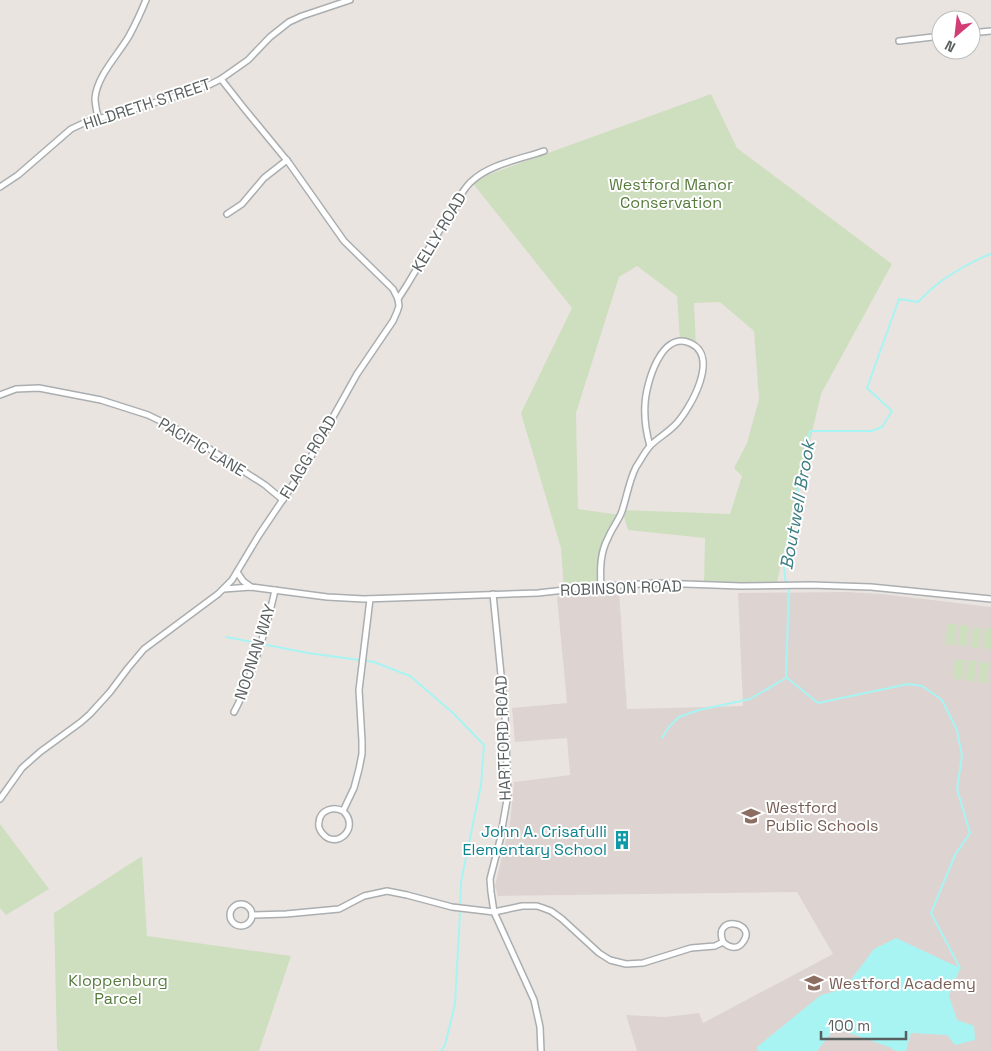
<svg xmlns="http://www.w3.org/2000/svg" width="991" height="1051" viewBox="0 0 991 1051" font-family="'Space Grotesk',sans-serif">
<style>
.education{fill:#ddd4d2}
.green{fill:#cedfbf}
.water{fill:#a7f4f3}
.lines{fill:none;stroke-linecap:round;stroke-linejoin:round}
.stream{stroke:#a7f4f3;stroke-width:2}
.street-casing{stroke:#aaaeb0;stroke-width:8}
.street{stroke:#fff;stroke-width:5}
.labels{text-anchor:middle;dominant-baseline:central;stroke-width:4;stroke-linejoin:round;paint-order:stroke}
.street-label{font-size:16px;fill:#595f5f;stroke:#fff}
.park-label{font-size:16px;fill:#567b3d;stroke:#fff}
.education-label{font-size:16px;fill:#785e54;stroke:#fff;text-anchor:start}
.culture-label{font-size:16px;fill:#0d838f;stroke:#fff;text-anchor:end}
.water-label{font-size:18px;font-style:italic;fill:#3c7e82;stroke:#fff}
</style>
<rect width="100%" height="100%" fill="#eae4e0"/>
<polygon class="education" points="619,591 627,709 743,706 738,593 848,592 882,594 991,607 991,1051 637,1051 626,1015 665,1017 699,1013 703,1023 833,954 797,892 498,896 495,886 510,823 514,782 570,775 567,738 515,742 512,708 567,703 557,597"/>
<g class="green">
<polygon points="711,94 737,148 892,264 821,394 776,586 704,586 705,538 628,530 622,510 730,514 742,476 734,468 747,443 759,399 754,331 720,302 694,303 696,347 680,341 677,296 637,266 619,277 576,413 578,509 620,515 602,554 601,586 564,590 561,548 521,413 572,308 471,181"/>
<polygon points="948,623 957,625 955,645 945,644"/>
<polygon points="960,625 969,626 967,646 958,645"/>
<polygon points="973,627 982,628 979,648 970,647"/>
<polygon points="985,628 991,628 991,649 983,648"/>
<polygon points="955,659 965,660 962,680 953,679"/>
<polygon points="968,660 977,661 974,682 965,680"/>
<polygon points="980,662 989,663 987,683 978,682"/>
<polygon points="0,824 49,889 6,915 0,908"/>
<polygon points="142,856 147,936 291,956 259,1051 59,1051 57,1049 54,913"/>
</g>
<polygon class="water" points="896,938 960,968 949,996 957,1020 974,1026 975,1040 955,1045 947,1035 911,1033 906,1051 896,1051 889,1047 835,1028 817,1051 757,1051 757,1047 821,995 844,989 874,949"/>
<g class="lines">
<g class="stream">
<path d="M787,583l-2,-4 -1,-15 26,-133h62l10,-4 10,-16 -25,-23 32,-89 19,3c6,-6 11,-11 17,-16 13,-11 41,-27 56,-32"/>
<polyline points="789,587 786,677 818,703 908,684 922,686 942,700 957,730 962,756 957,789 970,833 955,855 931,913 960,968"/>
<polyline points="226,637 308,653 374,662 410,676 453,713 484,745 481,785 461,882 460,904"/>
<polyline points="662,738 669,727 679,717 699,710 750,699 786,678"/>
<polyline points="441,1051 445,1045 455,1004 460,913"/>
</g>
<g class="street-casing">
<g id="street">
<polyline points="971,33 991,31"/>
<polyline points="899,41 941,36"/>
<path d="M98,118c-1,-6 -3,-13 -3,-20 2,-22 23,-43 34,-62 6,-11 12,-24 17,-36"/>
<polyline points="0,187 18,175 71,129 86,122 128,111 192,91 209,85 221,79 248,60 270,37 289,22 302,16 350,0"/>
<polyline points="227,214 242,204 264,178 287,160"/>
<path d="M398,299l9,-14 55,-92c3,-4 6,-9 10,-12 18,-17 49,-22 72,-30"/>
<polyline points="0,395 16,389 39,388 101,400 148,415 185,433 265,485 283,500"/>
<polyline points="237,572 243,581 251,587"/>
<path d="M601,586c-1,-17 -1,-33 7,-48 4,-10 11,-18 14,-27 5,-15 7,-30 14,-44 5,-7 9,-16 15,-22 8,-8 18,-13 26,-22 14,-16 43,-67 13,-80 -29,-13 -44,41 -45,61 -1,15 1,28 5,42"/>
<polyline points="224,589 251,587 327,597 364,599 538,593 592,587 657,583 741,586 811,585 871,587 991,599"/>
<polyline points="493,594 505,715 508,794 500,840 490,879 491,892 494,912 534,1000 540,1027 541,1051"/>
<path d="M234,712c11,-20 18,-43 26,-65 5,-19 11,-37 15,-57"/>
<polyline points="0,799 22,768 40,752 81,722 90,714 110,692 128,668 144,649 218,594 232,580 259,535 294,483 309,460 357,374 393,321 397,312 399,306 398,299 393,289 344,241 289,163 243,107 221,79"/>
<path d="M343,811c18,17 -7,39 -20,23 -3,-3 -5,-8 -4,-12 1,-12 14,-16 24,-11l11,-23 5,-19 3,-15v-13l-3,-51 11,-91"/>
<circle cx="241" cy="915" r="11"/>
<path d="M252,915l34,-1 53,-5 25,-13 23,-5 20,4 45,12 42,5 28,-6h15l6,2 8,3 11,8 37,34 11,7 16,4 17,-1 48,-15 24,-2 8,-4c6,6 15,8 20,0 15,-20 -31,-28 -20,0"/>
</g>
</g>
<use href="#street" class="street"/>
</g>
<defs>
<g id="school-bare" transform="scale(1.5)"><path d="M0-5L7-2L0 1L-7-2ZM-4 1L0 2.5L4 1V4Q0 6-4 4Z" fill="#8d6e63" stroke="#fff" stroke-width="2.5" paint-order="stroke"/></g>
<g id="building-bare" transform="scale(1.5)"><path d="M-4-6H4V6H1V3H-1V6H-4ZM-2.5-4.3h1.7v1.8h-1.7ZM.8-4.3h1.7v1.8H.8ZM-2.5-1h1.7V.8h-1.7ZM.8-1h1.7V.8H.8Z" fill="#0f9aa8" stroke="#fff" stroke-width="2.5" paint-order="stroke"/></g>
</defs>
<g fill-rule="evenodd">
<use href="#school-bare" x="751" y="816"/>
<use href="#building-bare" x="622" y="840"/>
<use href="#school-bare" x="814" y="983"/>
</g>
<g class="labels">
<g class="street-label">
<text transform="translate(147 104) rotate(-18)">HILDRETH STREET</text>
<text transform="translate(439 232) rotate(-59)">KELLY ROAD</text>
<text transform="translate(202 447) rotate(31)">PACIFIC LANE</text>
<text transform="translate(308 457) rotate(-59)">FLAGG ROAD</text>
<text transform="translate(621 588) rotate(-2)">ROBINSON ROAD</text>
<text transform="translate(255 652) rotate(-72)">NOONAN WAY</text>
<text transform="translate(503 738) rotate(-92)">HARTFORD ROAD</text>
</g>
<g class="park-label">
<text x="671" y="184">Westford Manor<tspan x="671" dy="18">Conservation</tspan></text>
<text x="118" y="980">Kloppenburg<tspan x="118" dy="18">Parcel</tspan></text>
</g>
<g class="education-label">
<text x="766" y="807">Westford<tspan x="766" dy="18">Public Schools</tspan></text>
<text x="829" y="983">Westford Academy</text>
</g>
<g class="culture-label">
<text x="607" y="831">John A. Crisafulli<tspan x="607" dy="18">Elementary School</tspan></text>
</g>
<g class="water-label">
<text transform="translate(797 505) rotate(-80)">Boutwell Brook</text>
</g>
</g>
<g transform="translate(956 35) rotate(208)"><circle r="24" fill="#ffffff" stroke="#bdbfbf"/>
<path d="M0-4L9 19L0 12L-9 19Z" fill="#d33d75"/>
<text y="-8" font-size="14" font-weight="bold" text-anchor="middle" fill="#595f5f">N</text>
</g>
<path d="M821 1031v8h85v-8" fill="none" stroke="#595f5f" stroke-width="2.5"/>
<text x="828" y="1031" font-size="15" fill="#595f5f" stroke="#ffffff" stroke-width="4" paint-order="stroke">100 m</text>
</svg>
